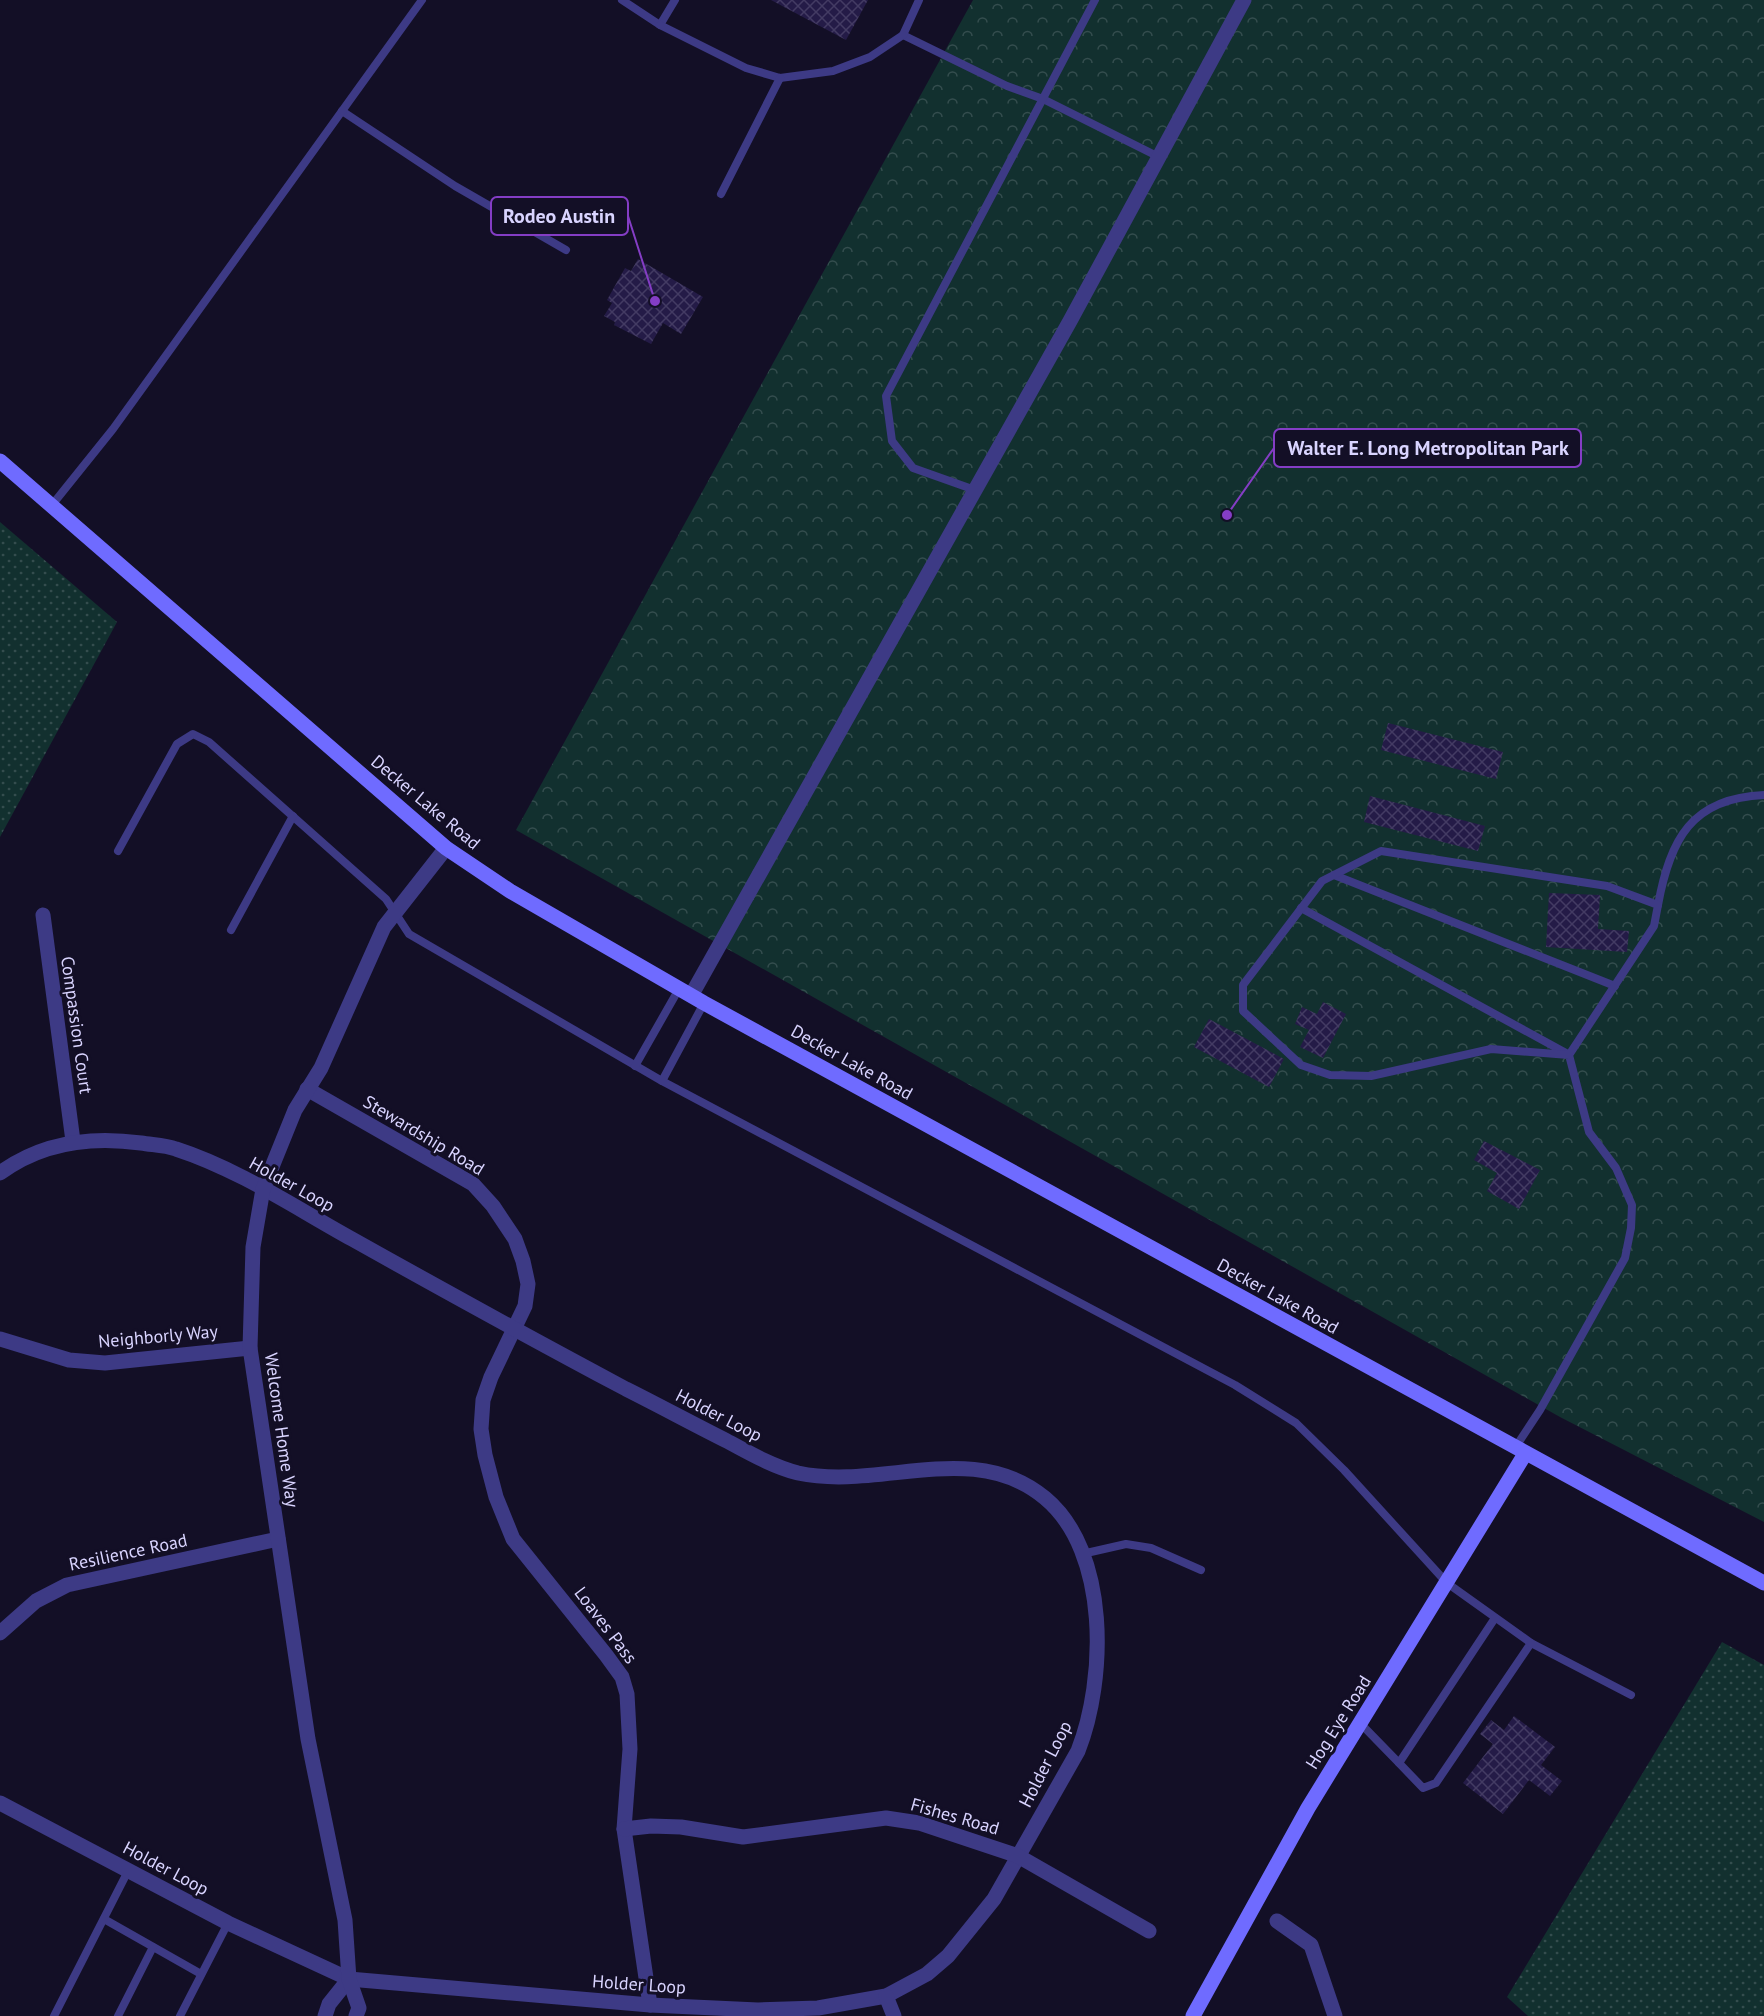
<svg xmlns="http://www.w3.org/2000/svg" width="1764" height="2016" viewBox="0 0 1764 2016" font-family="'PT Sans',sans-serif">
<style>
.grass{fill:url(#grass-dots)}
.park{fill:url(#park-crowns)}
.building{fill:url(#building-cross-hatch)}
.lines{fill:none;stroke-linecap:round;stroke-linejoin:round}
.lane{stroke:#3d3a85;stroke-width:8}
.street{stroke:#3d3a85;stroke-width:15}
.secondary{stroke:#6f6bff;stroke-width:15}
.labels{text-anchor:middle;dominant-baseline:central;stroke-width:6;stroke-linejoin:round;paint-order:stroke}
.street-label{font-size:18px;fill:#d9d4ff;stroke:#130f26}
.leader{fill:none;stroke:#843dc5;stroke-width:2}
.callout-dot{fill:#843dc5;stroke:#130f26;stroke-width:2}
.callout{fill:#130f26;stroke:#843dc5;stroke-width:2}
.callout-label{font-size:20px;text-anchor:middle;font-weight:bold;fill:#d9d4ff}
</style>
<defs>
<pattern id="grass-dots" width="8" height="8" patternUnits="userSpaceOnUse" patternTransform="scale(1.5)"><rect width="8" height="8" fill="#12302f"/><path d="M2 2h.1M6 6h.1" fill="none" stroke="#344d4e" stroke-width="1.8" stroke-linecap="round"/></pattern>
<pattern id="park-crowns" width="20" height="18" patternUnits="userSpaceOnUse" patternTransform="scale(1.5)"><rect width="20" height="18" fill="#12302f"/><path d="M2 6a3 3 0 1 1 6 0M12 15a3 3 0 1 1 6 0" fill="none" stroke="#344d4e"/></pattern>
<pattern id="building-cross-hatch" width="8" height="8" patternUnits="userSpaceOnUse" patternTransform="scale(1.5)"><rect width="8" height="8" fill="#241b47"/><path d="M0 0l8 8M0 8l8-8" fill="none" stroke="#433b63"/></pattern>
</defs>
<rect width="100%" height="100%" fill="#130f26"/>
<g class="grass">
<polygon points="0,522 117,622 0,837"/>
<polygon points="1722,1642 1764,1665 1764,2016 1528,2016 1507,1997"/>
</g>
<polygon class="park" points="973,0 1764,0 1764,1522 1560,1417 516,830"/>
<g class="building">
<polygon points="771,0 868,0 846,40"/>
<polygon points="638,259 703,297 681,334 663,323 651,344 614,325 615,322 604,316 612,303 607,300 625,268 631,271"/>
<polygon points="1388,723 1503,752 1496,779 1381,750"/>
<polygon points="1370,796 1485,826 1478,851 1364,822"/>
<polygon points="1549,893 1600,895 1598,929 1629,931 1627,952 1546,947"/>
<polygon points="1323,1002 1346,1014 1323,1058 1300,1047 1309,1030 1295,1024 1302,1007 1317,1014"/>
<polygon points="1209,1019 1284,1059 1269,1087 1194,1047"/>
<polygon points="1484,1141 1540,1170 1519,1209 1487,1191 1497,1173 1474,1160"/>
<polygon points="1514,1716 1555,1747 1541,1765 1562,1781 1550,1796 1529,1780 1503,1814 1463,1783 1493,1744 1480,1734 1491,1720 1504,1730"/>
</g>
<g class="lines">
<g class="lane">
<polyline points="622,0 660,25 675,0"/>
<polyline points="919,0 903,35 1007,86 1043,99 1159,157"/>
<polyline points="660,25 746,68 780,78 833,71 870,57 903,35"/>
<polyline points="342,111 455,186 566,250"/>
<polyline points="721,194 780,78"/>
<polyline points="975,490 913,468 892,441 886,396 1095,0"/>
<polyline points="52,505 113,429 422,0"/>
<polyline points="118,851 177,744 193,734 209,742 386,899 409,934 662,1081 1235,1385 1296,1423 1344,1470 1447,1583 1531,1643 1436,1783 1423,1788 1399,1763"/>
<polyline points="1334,875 1615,986"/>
<path d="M1658,905c12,-65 33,-107 106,-110"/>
<polyline points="1301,908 1566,1053"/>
<polyline points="231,930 293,816"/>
<polyline points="635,1066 680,987"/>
<polyline points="662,1081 704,1003"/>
<polyline points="1515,1448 1540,1410 1625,1258 1631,1228 1632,1205 1616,1168 1589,1132 1569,1055 1654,926 1658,905 1607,886 1381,851 1322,881 1243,985 1243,1011 1301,1065 1330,1075 1371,1076 1491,1049 1569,1055"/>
<polyline points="1082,1554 1126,1544 1151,1548 1201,1570"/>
<polyline points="1531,1643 1631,1695"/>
<polyline points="1361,1724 1399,1763 1495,1618"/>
<polyline points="104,1919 201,1974"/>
<polyline points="54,2016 128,1871"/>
<polyline points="118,2016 153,1947"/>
<polyline points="180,2016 228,1923"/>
</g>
<g class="street">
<polyline points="43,915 73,1141"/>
<polyline points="692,994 1070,321 1244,0"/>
<polyline points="307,1089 473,1184 493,1206 515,1239 523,1261 528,1284 525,1306 491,1377 483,1400 481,1429 485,1455 496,1497 513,1539 606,1655 622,1677 627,1694 630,1749 624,1829 650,2005"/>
<path d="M0,1173c42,-31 91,-37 141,-30 12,2 24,2 35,6 62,20 120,59 176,90 91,51 182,101 274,150 34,17 67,35 101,52 22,12 47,26 71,32 83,18 175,-35 247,25 65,54 61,182 33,253l-84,148 -46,57 -21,18 -41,22 -68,12 -60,2 -108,-5 -301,-26 -121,-56 -228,-120"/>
<polyline points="0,1339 69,1360 105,1363 250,1348"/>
<polyline points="0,1633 36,1601 67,1585 278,1539"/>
<polyline points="624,1829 651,1826 681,1827 743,1837 886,1818 919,1823 1018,1856 1149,1931"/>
<polyline points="1277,1921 1311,1945 1335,2016"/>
<polyline points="886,1996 894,2016"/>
<polyline points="325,2016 329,2004 349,1979"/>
<polyline points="356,2016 359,2008 349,1979 345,1920 308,1739 250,1348 253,1247 263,1189 295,1110 321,1068 384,927 446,848"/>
</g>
<g class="secondary">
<polyline points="0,461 446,848 510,891 704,1003 1764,1583"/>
<polyline points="1193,2016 1308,1808 1525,1454"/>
</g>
</g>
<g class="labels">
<g class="street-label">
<text transform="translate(426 802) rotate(40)">Decker Lake Road</text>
<text transform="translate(77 1025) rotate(82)">Compassion Court</text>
<text transform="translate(852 1062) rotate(29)">Decker Lake Road</text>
<text transform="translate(424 1135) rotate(31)">Stewardship Road</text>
<text transform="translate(292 1184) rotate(29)">Holder Loop</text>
<text transform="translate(1278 1296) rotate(29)">Decker Lake Road</text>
<text transform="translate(158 1336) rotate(-5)">Neighborly Way</text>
<text transform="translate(719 1415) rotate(27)">Holder Loop</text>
<text transform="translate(282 1430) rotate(82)">Welcome Home Way</text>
<text transform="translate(128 1552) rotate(-12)">Resilience Road</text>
<text transform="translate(606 1625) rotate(53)">Loaves Pass</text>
<text transform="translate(1338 1722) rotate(-58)">Hog Eye Road</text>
<text transform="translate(1045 1764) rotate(-63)">Holder Loop</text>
<text transform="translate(955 1816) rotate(16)">Fishes Road</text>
<text transform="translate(166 1868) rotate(28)">Holder Loop</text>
<text transform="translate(639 1984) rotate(4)">Holder Loop</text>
</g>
</g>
<path class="leader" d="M655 301L628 216M1227 515L1274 448"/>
<g class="callout-dot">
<circle cx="655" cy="301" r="6"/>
<circle cx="1227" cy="515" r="6"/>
</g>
<g class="callout">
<rect x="491" y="197" width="137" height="38" rx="6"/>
<rect x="1274" y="429" width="307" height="38" rx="6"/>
</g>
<g class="callout-label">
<text x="559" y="223">Rodeo Austin</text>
<text x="1428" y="455">Walter E. Long Metropolitan Park</text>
</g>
</svg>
